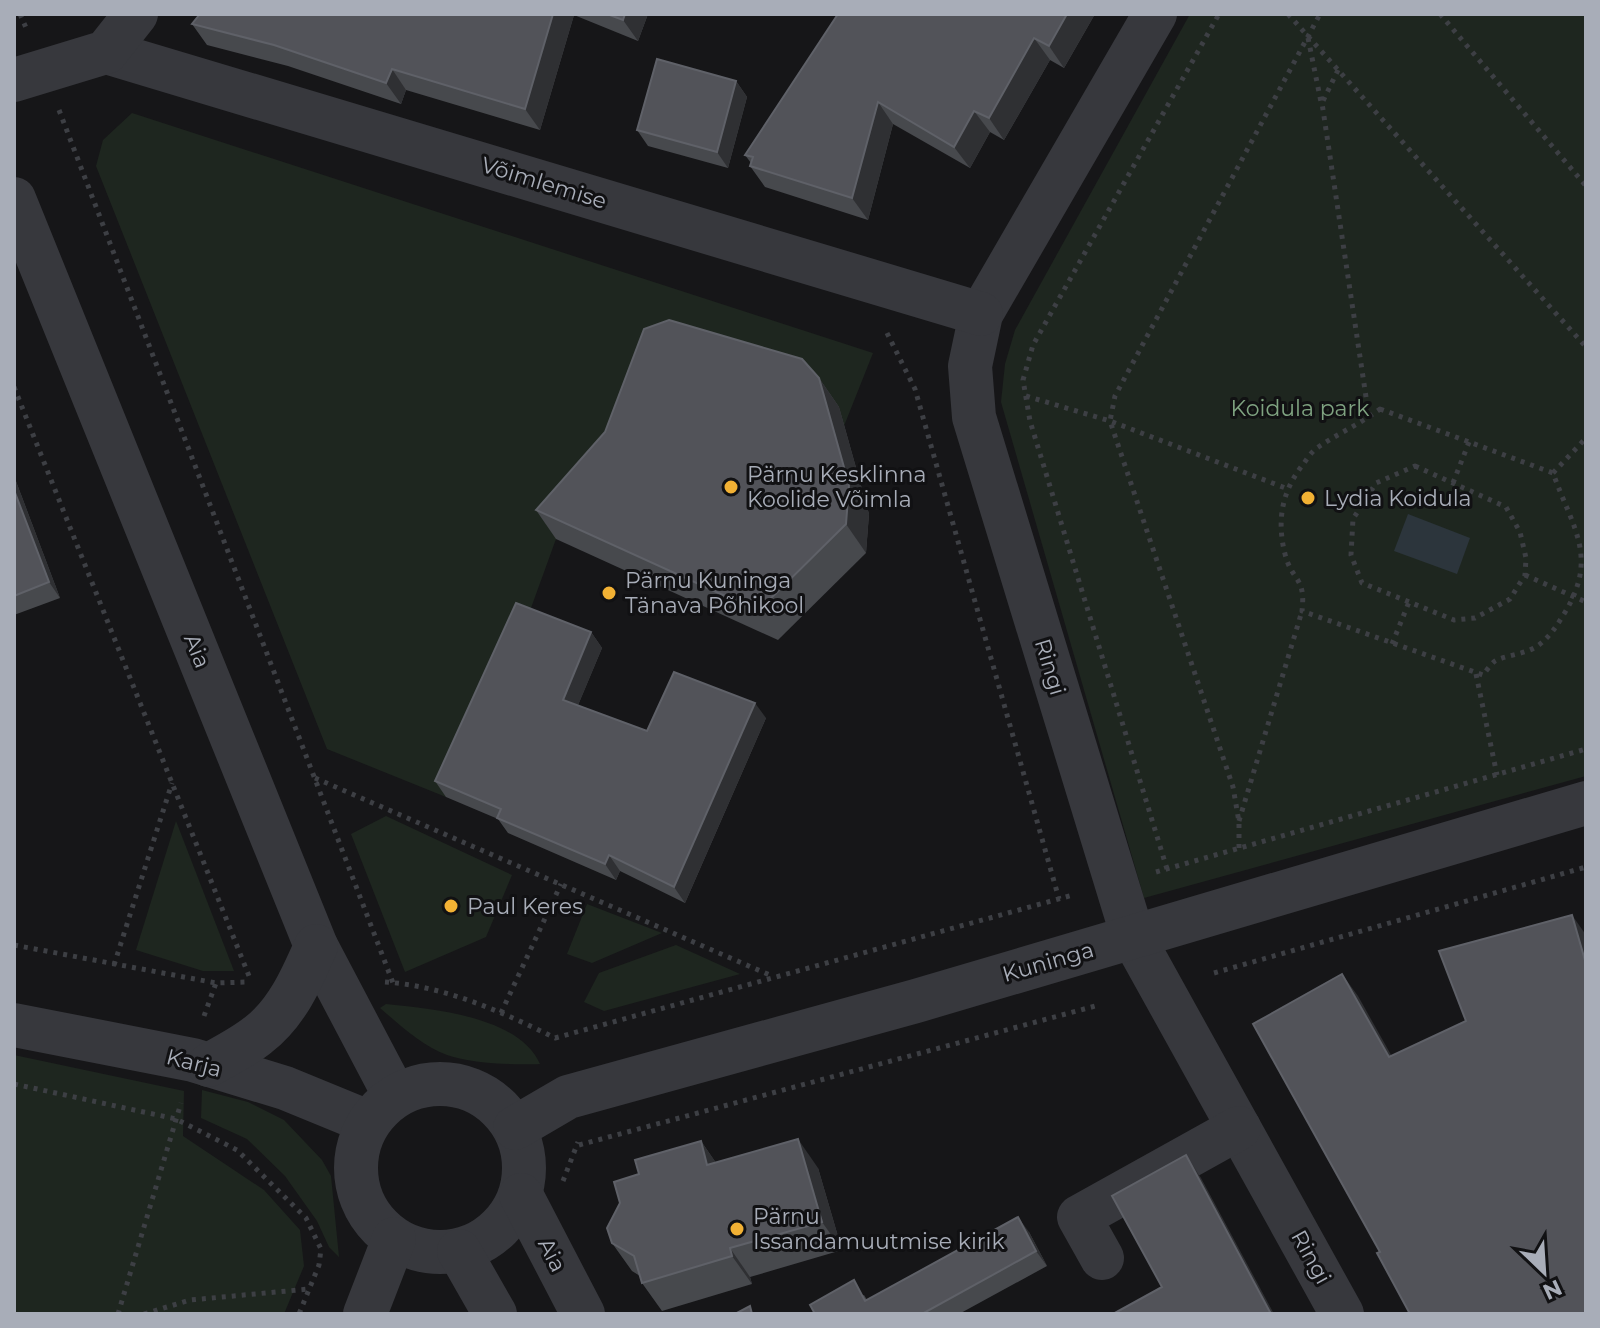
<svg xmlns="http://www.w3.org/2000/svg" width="1600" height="1328" viewBox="0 0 1600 1328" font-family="Montserrat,sans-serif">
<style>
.green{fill:#1e261f}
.water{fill:#2c353c}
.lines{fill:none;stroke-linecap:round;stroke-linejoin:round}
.path{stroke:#3d3f44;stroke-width:5;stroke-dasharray:4 6;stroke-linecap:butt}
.minor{stroke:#37383d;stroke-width:44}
.wall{fill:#47494d}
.shaded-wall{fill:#2f3033}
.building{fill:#525359;stroke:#5f6168;stroke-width:2}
.poi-dot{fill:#f2b134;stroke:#111113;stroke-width:3}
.labels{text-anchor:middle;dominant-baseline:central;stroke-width:6;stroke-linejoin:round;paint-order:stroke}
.street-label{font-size:22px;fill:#a8adb8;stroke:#111113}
.park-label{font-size:22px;fill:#7fa381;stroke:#111113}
.poi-label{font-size:22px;fill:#a8adb8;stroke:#111113;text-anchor:start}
</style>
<rect width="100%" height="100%" fill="#161618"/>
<g class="green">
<polygon points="1190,14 1586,14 1586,776 1144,898 1001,402 1005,364 1015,330"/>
<polygon points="132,113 873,353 844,426 839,407 625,461 556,539 527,619 446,797 327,749 96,166 103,140"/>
<polygon points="386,816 512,875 486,937 405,972 351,834"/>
<polygon points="176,821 234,971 203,971 136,950"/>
<polygon points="587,904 662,933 592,963 567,954"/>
<polygon points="676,945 740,974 604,1011 584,1002 599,973"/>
<path d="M386,1004c46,5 133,12 154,60 -26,1 -68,0 -93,-9 -25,-9 -47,-30 -67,-47z"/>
<polygon points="14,1055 184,1091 183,1136 264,1190 300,1230 304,1266 284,1314 14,1314"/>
<polygon points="202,1090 248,1102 284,1120 322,1160 331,1176 339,1257 329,1247 317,1221 285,1176 247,1139 201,1118"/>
</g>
<polygon class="water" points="1408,514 1470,538 1457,574 1394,551"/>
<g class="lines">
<g class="path">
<polyline points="20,14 27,30"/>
<polyline points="1288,14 1586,347"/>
<polyline points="1440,14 1586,186"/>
<polyline points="1308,38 1321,102"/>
<polyline points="1338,70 1322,103 1369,417"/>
<polyline points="59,110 393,983"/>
<polyline points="887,333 915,389 1059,899"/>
<polyline points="14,387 251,981"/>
<polyline points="1026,396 1110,421 1288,489"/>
<path d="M1380,409l173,64c20,56 46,84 11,141 -8,13 -15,24 -28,33 -14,8 -30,8 -41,14 -4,3 -9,10 -12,14l-181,-64c4,-35 -10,-29 -17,-57 -8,-32 -4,-60 16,-87 5,-6 9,-14 16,-19 20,-14 43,-24 63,-39z"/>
<polygon points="1415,466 1506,507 1520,532 1526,558 1525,575 1510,599 1475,618 1454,620 1362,583 1351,555 1353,519 1376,483"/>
<polyline points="1553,473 1586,438"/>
<polyline points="1453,483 1469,442"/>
<polyline points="1525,575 1586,602"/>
<polyline points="1392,644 1409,602"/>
<polyline points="1476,674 1497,775"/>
<polyline points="315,778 772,976"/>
<polyline points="1239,821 1302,611"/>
<polyline points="1239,848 1239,822 1233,787 1110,421 1115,396 1320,14"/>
<polyline points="1167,869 1030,421 1023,380 1033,345 1219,14"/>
<polyline points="1156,872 1586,749"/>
<polyline points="14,945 216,983 247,982"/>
<polyline points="114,965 172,783"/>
<polyline points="1214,973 1586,867"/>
<path d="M385,982c59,4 118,30 170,56l518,-143"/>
<polyline points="501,1013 561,884"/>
<polyline points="204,1016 216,983"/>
<polyline points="14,1084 176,1119 237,1150 306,1218 321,1249 319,1265 299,1314"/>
<polyline points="579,1145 1099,1005"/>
<polyline points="563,1181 578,1142"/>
<polyline points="118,1314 181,1103"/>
<polyline points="144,1314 190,1300 309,1289"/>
</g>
<g class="minor">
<polyline points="1155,14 981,314 970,366 974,417 1133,937 1342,1314"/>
<polyline points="106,52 981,314"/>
<polyline points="14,80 106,52 136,14"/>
<polyline points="14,199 316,946 395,1096"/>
<polyline points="14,1025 193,1060 285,1088 368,1122"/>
<path d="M209,1065c16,-9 34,-18 49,-30 29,-22 44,-57 58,-89"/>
<circle cx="440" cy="1168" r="84"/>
<polyline points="515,1128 568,1097 916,1001 1586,803"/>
<polyline points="521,1195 583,1314"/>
<polyline points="459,1251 495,1314"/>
<polyline points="1102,1258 1079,1217 1239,1128"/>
<polyline points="365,1314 394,1239"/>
</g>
</g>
<g class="wall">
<polygon points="200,14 648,14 638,41 574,15 540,130 406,90 401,104 288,66 207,45 192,24"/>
<polygon points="1095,14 1064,68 1050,60 1004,140 990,132 970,168 893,124 868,220 765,187 750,166 751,163 745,155"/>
<polygon points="736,81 747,97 728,168 648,146 637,130"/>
<polygon points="819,378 839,407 869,514 866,553 778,640 556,539 536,510"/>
<polygon points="14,476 60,598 14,615"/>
<polygon points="591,632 602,648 578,705 647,731 766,718 685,903 620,871 616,880 508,833 498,819 446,797 435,781"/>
<polygon points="701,1141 716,1163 818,1168 842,1250 750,1277 752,1284 662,1311 642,1283 640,1276 632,1271 612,1243 639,1174"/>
<polygon points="1029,1232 1047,1266 959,1314 815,1314 864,1295 867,1300"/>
</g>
<g class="shaded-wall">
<polygon points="553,14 573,14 574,15 540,130 525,109"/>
<polygon points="625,14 648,14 638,41 623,20"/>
<polygon points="1067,14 1095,14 1064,68 1049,46"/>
<polygon points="1034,38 1050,60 1004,140 989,118"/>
<polygon points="392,69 406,90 401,104 386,83"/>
<polygon points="736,81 747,97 728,168 717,152"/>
<polygon points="878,102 893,124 868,220 852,198"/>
<polygon points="974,111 990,132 970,168 954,147"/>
<polygon points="819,378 839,407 869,514 866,553 846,524"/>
<polygon points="14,476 60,598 49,582 14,490"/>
<polygon points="591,632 602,648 574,715 563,700"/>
<polygon points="755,703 766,718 685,903 674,887"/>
<polygon points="609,855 620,871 616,880 605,864"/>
<polygon points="1572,915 1586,935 1586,964"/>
<polygon points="1342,974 1358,996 1404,1078 1389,1057"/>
<polygon points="798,1139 818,1168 842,1250 822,1222"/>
<polygon points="701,1141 721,1170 707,1165"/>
<polygon points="1186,1155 1201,1178 1274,1314 1271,1314"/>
<polygon points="1018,1217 1029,1232 1047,1266 1036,1251"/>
<polygon points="730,1248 750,1277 752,1284 732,1256"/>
</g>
<g class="building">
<polygon points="200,14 553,14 525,109 392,69 386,83 274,45 192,24"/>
<polygon points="607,14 625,14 623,20"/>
<polygon points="838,14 1067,14 1049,46 1034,38 989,118 974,111 954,147 878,102 852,198 750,166 753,157 745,155"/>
<polygon points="657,59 736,81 717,152 637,130"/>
<polygon points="669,320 802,359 819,378 849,485 846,524 758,611 536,510 605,432 644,329"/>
<polygon points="14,490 49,582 14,596"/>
<polygon points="516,603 591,632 563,700 647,731 674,672 755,703 674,887 609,855 605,864 497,818 501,809 435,781"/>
<polygon points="1572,915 1586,964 1586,1314 1410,1314 1377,1253 1380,1252 1253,1024 1342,974 1389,1057 1466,1021 1439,951"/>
<polygon points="798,1139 822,1222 730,1248 732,1256 642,1283 634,1256 612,1243 607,1228 620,1203 614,1182 639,1174 635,1160 701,1141 707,1165"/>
<polygon points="1186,1155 1271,1314 1113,1314 1162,1287 1112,1196"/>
<polygon points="1018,1217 1036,1251 922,1314 815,1314 810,1305 854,1280 865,1301"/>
<polygon points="750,1306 752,1314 735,1314"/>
</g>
<g class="poi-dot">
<circle cx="731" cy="487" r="8"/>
<circle cx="1308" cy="498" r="8"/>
<circle cx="609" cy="593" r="8"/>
<circle cx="451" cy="906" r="8"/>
<circle cx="737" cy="1229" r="8"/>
</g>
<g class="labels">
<g class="street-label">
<text transform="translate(544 183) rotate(17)">Võimlemise</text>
<text transform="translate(197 651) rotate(68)">Aia</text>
<text transform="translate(1050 667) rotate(73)">Ringi</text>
<text transform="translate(1048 962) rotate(-16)">Kuninga</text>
<text transform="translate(194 1063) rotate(14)">Karja</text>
<text transform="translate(552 1255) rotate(63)">Aia</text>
<text transform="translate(1311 1257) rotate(61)">Ringi</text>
</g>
<g class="park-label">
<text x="1300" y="408">Koidula park</text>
</g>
<g class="poi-label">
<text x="747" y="474">Pärnu Kesklinna<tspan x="747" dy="25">Koolide Võimla</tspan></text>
<text x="1324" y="498">Lydia Koidula</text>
<text x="625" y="580">Pärnu Kuninga<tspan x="625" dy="25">Tänava Põhikool</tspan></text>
<text x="467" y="906">Paul Keres</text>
<text x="753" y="1216">Pärnu<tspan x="753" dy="25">Issandamuutmise kirik</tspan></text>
</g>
</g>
<rect width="1600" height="1328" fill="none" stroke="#a8adb8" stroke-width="32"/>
<g transform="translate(1544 1272) rotate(155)" stroke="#111113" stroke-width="6" paint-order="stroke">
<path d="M0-6L14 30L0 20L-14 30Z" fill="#a8adb8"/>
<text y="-12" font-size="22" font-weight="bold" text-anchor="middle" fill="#a8adb8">N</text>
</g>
</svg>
